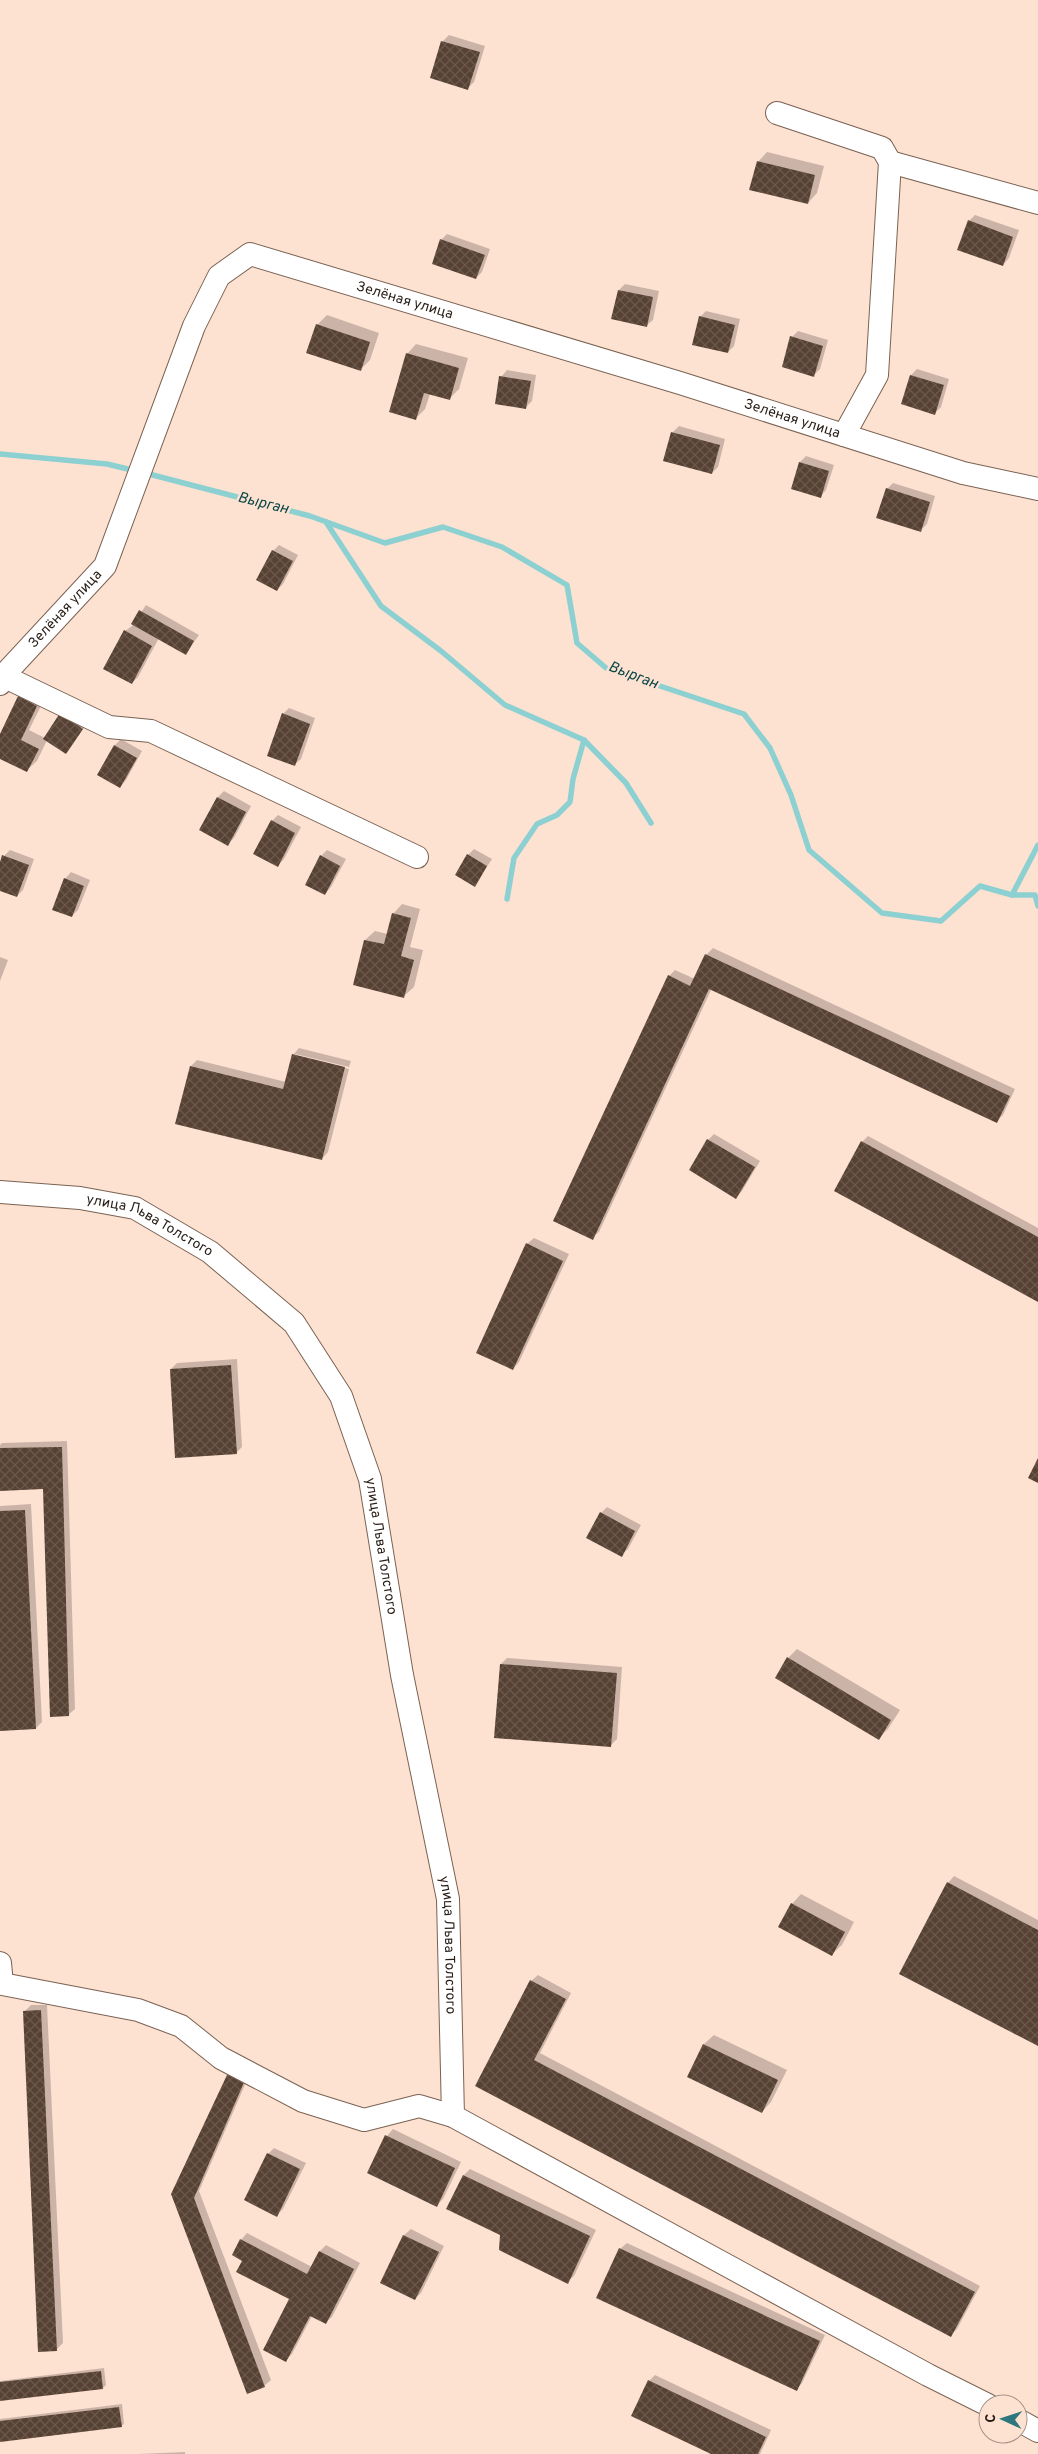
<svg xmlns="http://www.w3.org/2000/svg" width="1038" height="2454" viewBox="0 0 1038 2454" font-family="Overpass,sans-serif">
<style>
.shadow{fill:#0003}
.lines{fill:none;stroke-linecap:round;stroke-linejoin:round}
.stream{stroke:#8dd0d1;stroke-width:5.5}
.building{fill:url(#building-cross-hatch)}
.minor-casing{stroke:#7a6253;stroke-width:24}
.minor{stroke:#fff;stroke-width:22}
.labels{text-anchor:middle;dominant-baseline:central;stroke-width:5;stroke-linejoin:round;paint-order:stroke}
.street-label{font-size:14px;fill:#271d17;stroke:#fee2d1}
.water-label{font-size:15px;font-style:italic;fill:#054647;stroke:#fee2d1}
</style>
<defs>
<pattern id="building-cross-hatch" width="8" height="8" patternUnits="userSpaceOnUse" patternTransform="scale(1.25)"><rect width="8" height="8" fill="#564132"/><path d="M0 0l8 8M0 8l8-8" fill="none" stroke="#6b594d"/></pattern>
</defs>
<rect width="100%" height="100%" fill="#fee2d1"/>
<g class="shadow">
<polygon points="449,35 485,46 474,82 468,88 442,42"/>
<polygon points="767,152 824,166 817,193 808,203 758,162"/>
<polygon points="975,215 1019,230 1009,258 1003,265 969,221"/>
<polygon points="447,234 490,249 482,272 476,278 441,240"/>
<polygon points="625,284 659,291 653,320 646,326 613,318 619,290"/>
<polygon points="706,311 740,319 734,346 728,352 700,317"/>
<polygon points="327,315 379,333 370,360 360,370 317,325"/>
<polygon points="798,331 828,340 820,369 814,375 792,337"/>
<polygon points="416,344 468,358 459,389 449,399 430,394 425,409 416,418 407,354"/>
<polygon points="917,369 949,379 941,407 935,413 911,375"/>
<polygon points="507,370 536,375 532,401 526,407 501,377"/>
<polygon points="679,426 725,439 718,467 712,473 672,433"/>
<polygon points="806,456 834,465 826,490 820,497 800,462"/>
<polygon points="893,483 935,496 927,524 921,530 887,489"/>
<polygon points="279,545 298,555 283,584 277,590 273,551"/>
<polygon points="146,605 199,635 186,653 159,638 138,677 132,683 125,631 132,626"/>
<polygon points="29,688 46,696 29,730 45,738 61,714 88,722 66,753 47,740 37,761 27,770 0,757 0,737 19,697"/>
<polygon points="289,708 315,718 301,759 294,765 283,714"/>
<polygon points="121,739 142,751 126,780 120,787 98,774 115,745"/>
<polygon points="224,791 251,806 234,838 228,844 218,797"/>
<polygon points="278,815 301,827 284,859 278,865 272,821"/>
<polygon points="474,849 492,859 475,885 468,855"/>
<polygon points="10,850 34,859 23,890 17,896 0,890 0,865 4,856"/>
<polygon points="327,850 346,859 331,887 325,894 321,856"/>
<polygon points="71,872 90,880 78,910 72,916 65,879"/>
<polygon points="402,904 420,909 410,947 423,950 414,987 404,996 355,984 365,940 375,931 388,934 393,914"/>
<polygon points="713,948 1015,1089 1003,1115 997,1121 712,988 599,1232 592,1238 669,976 675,970 695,979 706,955"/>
<polygon points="0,957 8,960 0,981"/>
<polygon points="299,1048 351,1061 349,1067 295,1054 295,1056 349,1069 328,1152 322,1159 191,1066 197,1060 286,1082 293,1055"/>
<polygon points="714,1134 760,1161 742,1191 736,1197 708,1140"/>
<polygon points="868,1136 1038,1228 1038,1300 862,1142"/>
<polygon points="534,1238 569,1254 519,1362 513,1369 527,1244"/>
<polygon points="237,1359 242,1447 236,1453 171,1369 177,1363"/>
<polygon points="67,1441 75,1709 68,1715 44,1488 0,1489 0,1445 2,1443"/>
<polygon points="31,1504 42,1722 36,1728 0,1716 0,1506"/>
<polygon points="607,1507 641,1525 628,1549 621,1555 601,1513"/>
<polygon points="797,1649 900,1710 888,1729 879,1738 788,1658"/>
<polygon points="507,1658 622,1667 617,1739 610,1746 501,1664"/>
<polygon points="954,1876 1038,1920 1038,2045 948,1883"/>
<polygon points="801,1894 854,1922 842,1945 832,1954 792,1904"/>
<polygon points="538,1975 571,1993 540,2053 980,2286 957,2329 951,2335 477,2085 531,1981"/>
<polygon points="31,2005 47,2005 63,2343 56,2350 24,2012"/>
<polygon points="714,2035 787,2070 771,2102 762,2112 689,2076 704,2044"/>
<polygon points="235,2069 250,2073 199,2191 271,2380 264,2386 173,2194 228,2075"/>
<polygon points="393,2129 461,2162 443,2199 437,2205 369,2173 387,2136"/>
<polygon points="274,2148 306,2163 283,2209 277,2215 268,2154"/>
<polygon points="470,2169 596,2230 574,2276 567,2282 501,2234 464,2175"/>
<polygon points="411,2229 444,2246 421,2293 415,2299 381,2282 404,2235"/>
<polygon points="247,2233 312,2267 320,2251 326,2245 360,2263 332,2317 325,2323 312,2316 292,2354 286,2360 291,2299 244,2260 233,2254 241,2240"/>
<polygon points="627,2243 825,2335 802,2383 796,2390 620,2249"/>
<polygon points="104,2368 106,2385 103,2388 0,2400 0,2381"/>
<polygon points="655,2375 771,2430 760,2454 714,2454 649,2381"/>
<polygon points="122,2404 124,2424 121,2426 0,2441 0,2419"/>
<polygon points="185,2452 185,2454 138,2454"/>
</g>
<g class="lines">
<g class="stream">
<polyline points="0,454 107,464 136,471"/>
<polyline points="145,473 310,516 385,543 443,527 502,547 567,585 577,643 606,668 744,714 770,748 791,795 809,850 882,913 941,921 980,886 1012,895 1038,845"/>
<polyline points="326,522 381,606 441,651 505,705 584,740 626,783 651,823"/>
<polyline points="1012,895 1035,895 1038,906"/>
<polyline points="507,899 514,858 537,824 557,815 570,802 573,779 584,740"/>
</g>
</g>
<g class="building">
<polygon points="441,41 480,52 468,90 430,78"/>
<polygon points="757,161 815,175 808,204 749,190"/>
<polygon points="968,220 1013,237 1003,266 957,250"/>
<polygon points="440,239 485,255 476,279 432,264"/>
<polygon points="618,290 653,297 647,327 611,319"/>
<polygon points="699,316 735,325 728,353 692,345"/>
<polygon points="316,324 370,342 361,371 306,353"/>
<polygon points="790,336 823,346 814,377 782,367"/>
<polygon points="406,353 459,368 450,400 424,393 416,420 389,412"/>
<polygon points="910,375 944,385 935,415 901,404"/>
<polygon points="499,376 531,381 526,409 495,404"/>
<polygon points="671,432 720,445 712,474 663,461"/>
<polygon points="799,462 829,471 821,498 791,489"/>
<polygon points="886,488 930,502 921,532 876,518"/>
<polygon points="272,550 293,561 277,591 256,580"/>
<polygon points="139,610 194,641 186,655 131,624"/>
<polygon points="124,630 152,646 132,684 103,669"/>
<polygon points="18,696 37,706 21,740 39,749 27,772 0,759 0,734"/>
<polygon points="60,713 83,729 66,754 43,739"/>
<polygon points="282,713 310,724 295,766 267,756"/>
<polygon points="114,745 137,758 120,788 97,775"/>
<polygon points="217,797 246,812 228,846 199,830"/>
<polygon points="271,820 295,833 278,867 253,854"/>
<polygon points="467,854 487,866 475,887 455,875"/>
<polygon points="2,855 29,865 17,897 0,891 0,862"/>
<polygon points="320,855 340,866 325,895 305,885"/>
<polygon points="64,878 84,886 72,917 52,910"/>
<polygon points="392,913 411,918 401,956 414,960 404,998 353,985 364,940 384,944"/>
<polygon points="705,954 1010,1096 997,1123 709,989 593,1240 553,1221 668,975 690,986"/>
<polygon points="292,1054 345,1067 322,1160 175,1124 190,1066 283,1089"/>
<polygon points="707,1139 755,1167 736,1199 689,1170"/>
<polygon points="861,1141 1038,1237 1038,1302 834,1191"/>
<polygon points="526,1243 563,1261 513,1370 476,1353"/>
<polygon points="231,1365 237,1454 175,1458 170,1369"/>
<polygon points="62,1447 69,1716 50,1717 43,1489 0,1491 0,1448"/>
<polygon points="1038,1458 1038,1483 1028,1478"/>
<polygon points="25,1510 36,1729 0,1731 0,1511"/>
<polygon points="600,1512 635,1531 622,1557 586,1538"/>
<polygon points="787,1657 891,1720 879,1740 775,1678"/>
<polygon points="500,1664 617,1673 611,1747 494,1738"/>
<polygon points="947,1882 1038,1930 1038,2046 899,1974"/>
<polygon points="791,1903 845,1932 832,1956 778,1927"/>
<polygon points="530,1980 566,1999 534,2060 975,2292 951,2337 475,2086"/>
<polygon points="41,2010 57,2351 38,2352 23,2011"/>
<polygon points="703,2044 778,2080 762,2113 687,2077"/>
<polygon points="227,2075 245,2080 194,2198 265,2387 247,2394 171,2194"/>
<polygon points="385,2135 455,2168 437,2207 367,2173"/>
<polygon points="267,2153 300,2169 277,2217 244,2200"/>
<polygon points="463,2175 590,2236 568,2284 499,2250 500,2235 446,2209"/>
<polygon points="403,2235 439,2252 415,2300 380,2283"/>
<polygon points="240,2239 307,2274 319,2251 354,2269 326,2324 310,2316 286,2362 263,2350 289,2299 236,2272 242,2261 232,2255"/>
<polygon points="619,2248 820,2341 797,2391 596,2298"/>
<polygon points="101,2371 103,2389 0,2401 0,2382"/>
<polygon points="648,2380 766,2437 758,2454 711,2454 631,2416"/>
<polygon points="119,2407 122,2427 0,2442 0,2421"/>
</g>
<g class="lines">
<g class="minor-casing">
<g id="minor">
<polyline points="777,113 882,148 890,162 877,375 844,435"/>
<polyline points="890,162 1038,203"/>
<polyline points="3,676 109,727 151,731 417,857"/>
<path id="s1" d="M0,684l3,-8 102,-110 89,-240 25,-50 31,-22 430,129 283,90 75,16"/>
<path id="s2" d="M0,1192l80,6 55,10 75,44 84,71 47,73 29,83 32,196 46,224 5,217"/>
<polyline points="0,1963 2,1984 138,2010 181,2026 221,2058 303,2101 364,2120 419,2106 453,2116 928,2375 988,2405"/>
<polyline points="1018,2420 1038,2431"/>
</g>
</g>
<use href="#minor" class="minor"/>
</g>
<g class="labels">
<g class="street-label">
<text stroke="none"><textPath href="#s1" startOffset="670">Зелёная улица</textPath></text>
<text stroke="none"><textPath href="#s1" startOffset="1075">Зелёная улица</textPath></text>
<text stroke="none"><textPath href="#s1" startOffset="100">Зелёная улица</textPath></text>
<text stroke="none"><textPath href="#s2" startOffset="156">улица Льва Толстого</textPath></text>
<text stroke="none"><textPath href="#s2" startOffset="576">улица Льва Толстого</textPath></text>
<text stroke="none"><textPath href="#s2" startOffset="981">улица Льва Толстого</textPath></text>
</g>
<g class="water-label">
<text transform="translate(263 504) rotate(14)">Вырган</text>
<text transform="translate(633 676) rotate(21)">Вырган</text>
</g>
</g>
<g transform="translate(1003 2419) rotate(273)"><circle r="24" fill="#fee2d1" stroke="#a89387"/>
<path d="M0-4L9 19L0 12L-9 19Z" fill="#2e777e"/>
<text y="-8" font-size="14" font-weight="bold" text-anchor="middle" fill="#271d17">С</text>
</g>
</svg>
